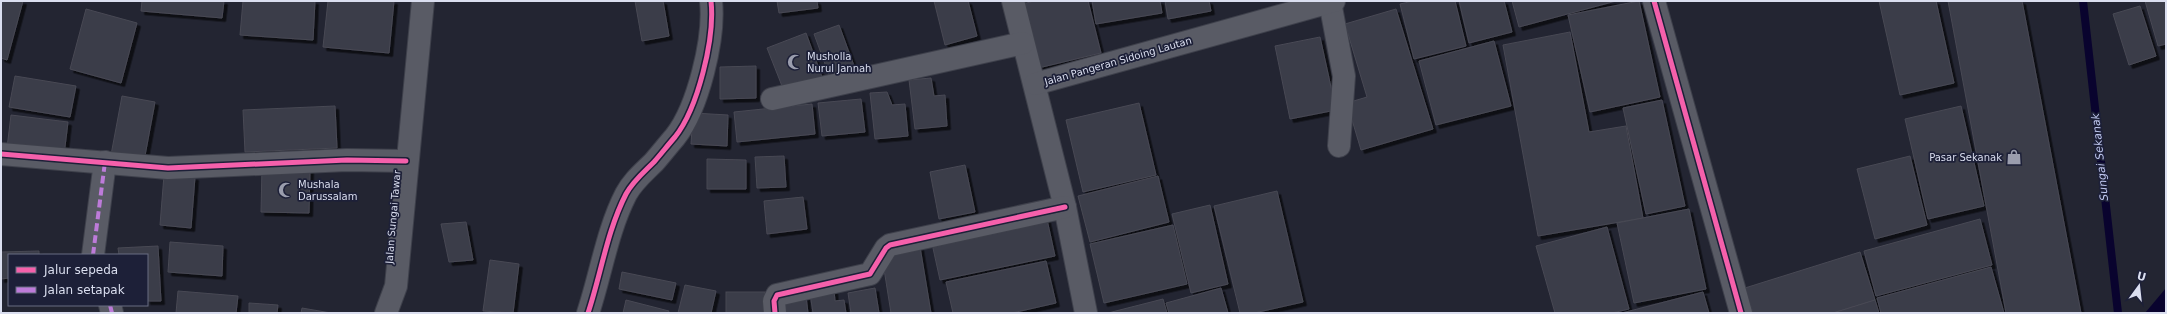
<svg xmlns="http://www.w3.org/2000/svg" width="2167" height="314" viewBox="0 0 2167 314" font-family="'DejaVu Sans',sans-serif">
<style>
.water{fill:#09032e}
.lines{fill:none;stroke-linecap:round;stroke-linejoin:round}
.stream{stroke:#09032e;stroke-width:8}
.building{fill:#3b3c49;stroke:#484954;filter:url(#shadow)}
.minor-casing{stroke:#3e404b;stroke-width:24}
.minor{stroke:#595b65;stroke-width:22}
.quiet{stroke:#bd7bd9;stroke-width:4;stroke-dasharray:8 4;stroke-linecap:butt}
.cycleway-casing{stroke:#1d2038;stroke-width:8}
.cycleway{stroke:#f560ab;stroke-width:5}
.labels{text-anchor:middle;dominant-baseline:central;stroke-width:3.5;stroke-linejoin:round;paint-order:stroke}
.poi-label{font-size:10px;fill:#dadeef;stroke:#1d2038;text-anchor:start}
.street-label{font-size:10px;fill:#dadeef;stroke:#1d2038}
.water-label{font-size:11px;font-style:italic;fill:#c1c9f1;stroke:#1d2038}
</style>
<defs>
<filter id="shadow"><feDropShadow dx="3.5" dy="3.5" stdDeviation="0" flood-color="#0009"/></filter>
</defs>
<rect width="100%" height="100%" fill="#232532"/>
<polygon class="water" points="2166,288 2166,313 2145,313"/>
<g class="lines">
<polyline class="stream" points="2083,1 2118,313"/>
</g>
<g class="building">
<polygon points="1,1 23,1 7,60 1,58"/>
<polygon points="142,1 224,1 222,18 141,11"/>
<polygon points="243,1 315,1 313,40 240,35"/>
<polygon points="328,1 394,1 389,53 323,47"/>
<polygon points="635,1 663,1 669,36 642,41"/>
<polygon points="777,1 817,1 818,8 779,13"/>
<polygon points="934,1 968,1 977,36 945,45"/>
<polygon points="1034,1 1088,1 1101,53 1034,69 1019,5"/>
<polygon points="1092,1 1160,1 1162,13 1096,24"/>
<polygon points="1165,1 1209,1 1211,11 1168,19"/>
<polygon points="1413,1 1455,1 1466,46 1414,59 1400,4"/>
<polygon points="1459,1 1504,1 1512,32 1469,43"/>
<polygon points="1512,1 1616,1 1519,27"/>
<polygon points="1639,1 1660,97 1590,112 1568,15"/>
<polygon points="1879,1 1936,1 1954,83 1900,95"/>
<polygon points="1948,1 2022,1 2081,313 2006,313"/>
<polygon points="2145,1 2166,1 2166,44 2158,46"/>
<polygon points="2140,6 2156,56 2129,65 2113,14"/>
<polygon points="86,9 137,23 121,83 70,69"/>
<polygon points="1396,9 1433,129 1361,150 1347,103 1367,97 1345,24"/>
<polygon points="839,25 857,74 832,83 814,34"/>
<polygon points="1570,32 1589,132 1626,126 1643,218 1538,236 1503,45"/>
<polygon points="806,33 822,77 784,91 767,48"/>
<polygon points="1320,37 1336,110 1290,119 1275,46"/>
<polygon points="1494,41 1511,106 1436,125 1419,61"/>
<polygon points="756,66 756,98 720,99 720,67"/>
<polygon points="15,76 76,86 70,117 9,107"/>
<polygon points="931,78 934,96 945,95 947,126 915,129 909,80"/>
<polygon points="887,92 892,105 905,104 908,136 875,139 870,93"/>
<polygon points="122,96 155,102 144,161 111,155"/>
<polygon points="861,99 865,132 822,136 818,103"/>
<polygon points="1662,100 1685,206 1646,214 1623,108"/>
<polygon points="1139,103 1156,175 1083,192 1066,120"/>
<polygon points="812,104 815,134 737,142 734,112"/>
<polygon points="335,106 337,148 245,152 243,110"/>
<polygon points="1961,106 1984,206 1928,219 1905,119"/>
<polygon points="693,113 728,115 727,146 691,144"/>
<polygon points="11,115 68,122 64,155 7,148"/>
<polygon points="784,156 786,187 757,188 755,157"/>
<polygon points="1910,156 1927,225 1875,239 1857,169"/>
<polygon points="707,159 746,160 746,189 707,189"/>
<polygon points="965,165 975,212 939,219 930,172"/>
<polygon points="262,168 310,169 309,213 261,212"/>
<polygon points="164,175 195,177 191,228 160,225"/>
<polygon points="1158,176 1169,222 1090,242 1078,196"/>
<polygon points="1277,191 1303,302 1254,313 1240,313 1214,206"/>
<polygon points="803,197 807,229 767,234 764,201"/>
<polygon points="1210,205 1228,284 1191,293 1172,214"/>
<polygon points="1689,209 1706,289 1634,303 1617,223"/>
<polygon points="1046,215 1055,256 940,280 931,239"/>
<polygon points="1980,219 1992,265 1876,296 1864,251"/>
<polygon points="466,222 473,260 449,262 441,224"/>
<polygon points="1173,225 1187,284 1104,303 1090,244"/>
<polygon points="1607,227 1629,309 1612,313 1555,313 1536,246"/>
<polygon points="170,242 223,246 222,276 168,272"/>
<polygon points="158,246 161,301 147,301 147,255 119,255 118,248"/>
<polygon points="920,247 931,313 891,313 884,269 891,252"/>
<polygon points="39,251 39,255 9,255 9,278 1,279 1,252"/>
<polygon points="1860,252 1875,300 1833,313 1753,313 1745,288"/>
<polygon points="490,260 519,264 513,313 483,311"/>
<polygon points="1046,261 1056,303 1012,313 953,313 946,282"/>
<polygon points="1991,267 2004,313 1881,313 1877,298"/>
<polygon points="622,272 676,283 672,300 619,289"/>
<polygon points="685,285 716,291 711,313 678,313"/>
<polygon points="875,288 879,313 851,313 848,293"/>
<polygon points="1221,288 1228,313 1169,313 1166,303"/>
<polygon points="834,290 835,301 844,300 846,313 813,313 810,293"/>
<polygon points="178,291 238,296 236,313 176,313"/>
<rect x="726" y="292" width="39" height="21"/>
<polygon points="1703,292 1709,313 1622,313"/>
<polygon points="806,296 808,313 778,313 776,300"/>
<polygon points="1163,299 1167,313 1108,313"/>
<polygon points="626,300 669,311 668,313 623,313"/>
<polygon points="1875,300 1879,313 1833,313"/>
<polygon points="249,303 278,305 277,313 249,313"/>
<polygon points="302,308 331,313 301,313"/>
</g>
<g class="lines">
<g class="minor-casing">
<g id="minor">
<polyline points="1013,1 1065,207 1086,313"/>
<polyline points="1654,1 1741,313"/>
<polyline points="1330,2 1344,76 1339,146"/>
<polyline points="1035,84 1334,1"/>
<polyline points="772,99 1023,43"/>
<polyline points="1,154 168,168 347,160 406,161"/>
<polyline points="93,255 105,162"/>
<polyline points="110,305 112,313"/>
<polyline points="386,313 396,286 423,1"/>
<path d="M588,313c13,-39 19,-82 38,-119 7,-13 17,-21 28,-32 7,-8 14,-17 21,-25 23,-29 40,-99 36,-136"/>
<polyline points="775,313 774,301 777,295 870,274 886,248 890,245 1065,207"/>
</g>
</g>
<use href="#minor" class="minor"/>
<g class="quiet">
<polyline points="93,255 105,162"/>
<polyline points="110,305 112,313"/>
</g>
<g class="cycleway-casing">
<g id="cycleway">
<polyline points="1654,1 1741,313"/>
<polyline points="1,154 168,168 347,160 406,161"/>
<path d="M588,313c13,-39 19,-82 38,-119 7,-13 17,-21 28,-32 7,-8 14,-17 21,-25 23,-29 40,-99 36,-136"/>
<polyline points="775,313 774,301 777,295 870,274 886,248 890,245 1065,207"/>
</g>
</g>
<use href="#cycleway" class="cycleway"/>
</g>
<defs>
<g id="mosque-bare" transform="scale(1.2)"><path d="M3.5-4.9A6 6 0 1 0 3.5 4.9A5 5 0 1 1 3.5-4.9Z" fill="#9a9dad" stroke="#1d2038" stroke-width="2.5" paint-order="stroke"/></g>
<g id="shop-bare" transform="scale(1.2)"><path d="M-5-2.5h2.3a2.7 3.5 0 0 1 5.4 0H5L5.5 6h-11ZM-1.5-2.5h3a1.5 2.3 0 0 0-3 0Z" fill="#9a9dad" stroke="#1d2038" stroke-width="2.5" paint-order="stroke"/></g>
</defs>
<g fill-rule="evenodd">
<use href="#mosque-bare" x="795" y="62"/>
<use href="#shop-bare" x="2014" y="157"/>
<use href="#mosque-bare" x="286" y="190"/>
</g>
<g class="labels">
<g class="poi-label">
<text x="807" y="56">Musholla<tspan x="807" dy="12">Nurul Jannah</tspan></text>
<text x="2002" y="157" text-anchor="end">Pasar Sekanak</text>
<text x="298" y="184">Mushala<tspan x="298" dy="12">Darussalam</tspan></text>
</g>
<g class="street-label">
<text transform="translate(1118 61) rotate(-16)">Jalan Pangeran Sidoing Lautan</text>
<text transform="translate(393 217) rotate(-85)">Jalan Sungai Tawar</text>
</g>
<g class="water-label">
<text transform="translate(2100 157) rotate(-96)">Sungai Sekanak</text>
</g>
</g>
<rect width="2167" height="314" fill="none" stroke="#dadeef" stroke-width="4"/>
<rect x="8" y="254" width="140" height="52" fill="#1d2038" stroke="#696c81"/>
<rect x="16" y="267" width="20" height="6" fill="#f560ab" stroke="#696c81"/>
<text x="44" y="274" font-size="12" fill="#dadeef">Jalur sepeda</text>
<rect x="16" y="287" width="20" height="6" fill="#bd7bd9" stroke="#696c81"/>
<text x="44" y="294" font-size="12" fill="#dadeef">Jalan setapak</text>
<g transform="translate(2139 286) rotate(15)" stroke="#1d2038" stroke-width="3" paint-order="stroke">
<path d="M0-3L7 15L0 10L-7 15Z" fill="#dadeef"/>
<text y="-6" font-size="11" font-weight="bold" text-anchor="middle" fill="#dadeef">U</text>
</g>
</svg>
